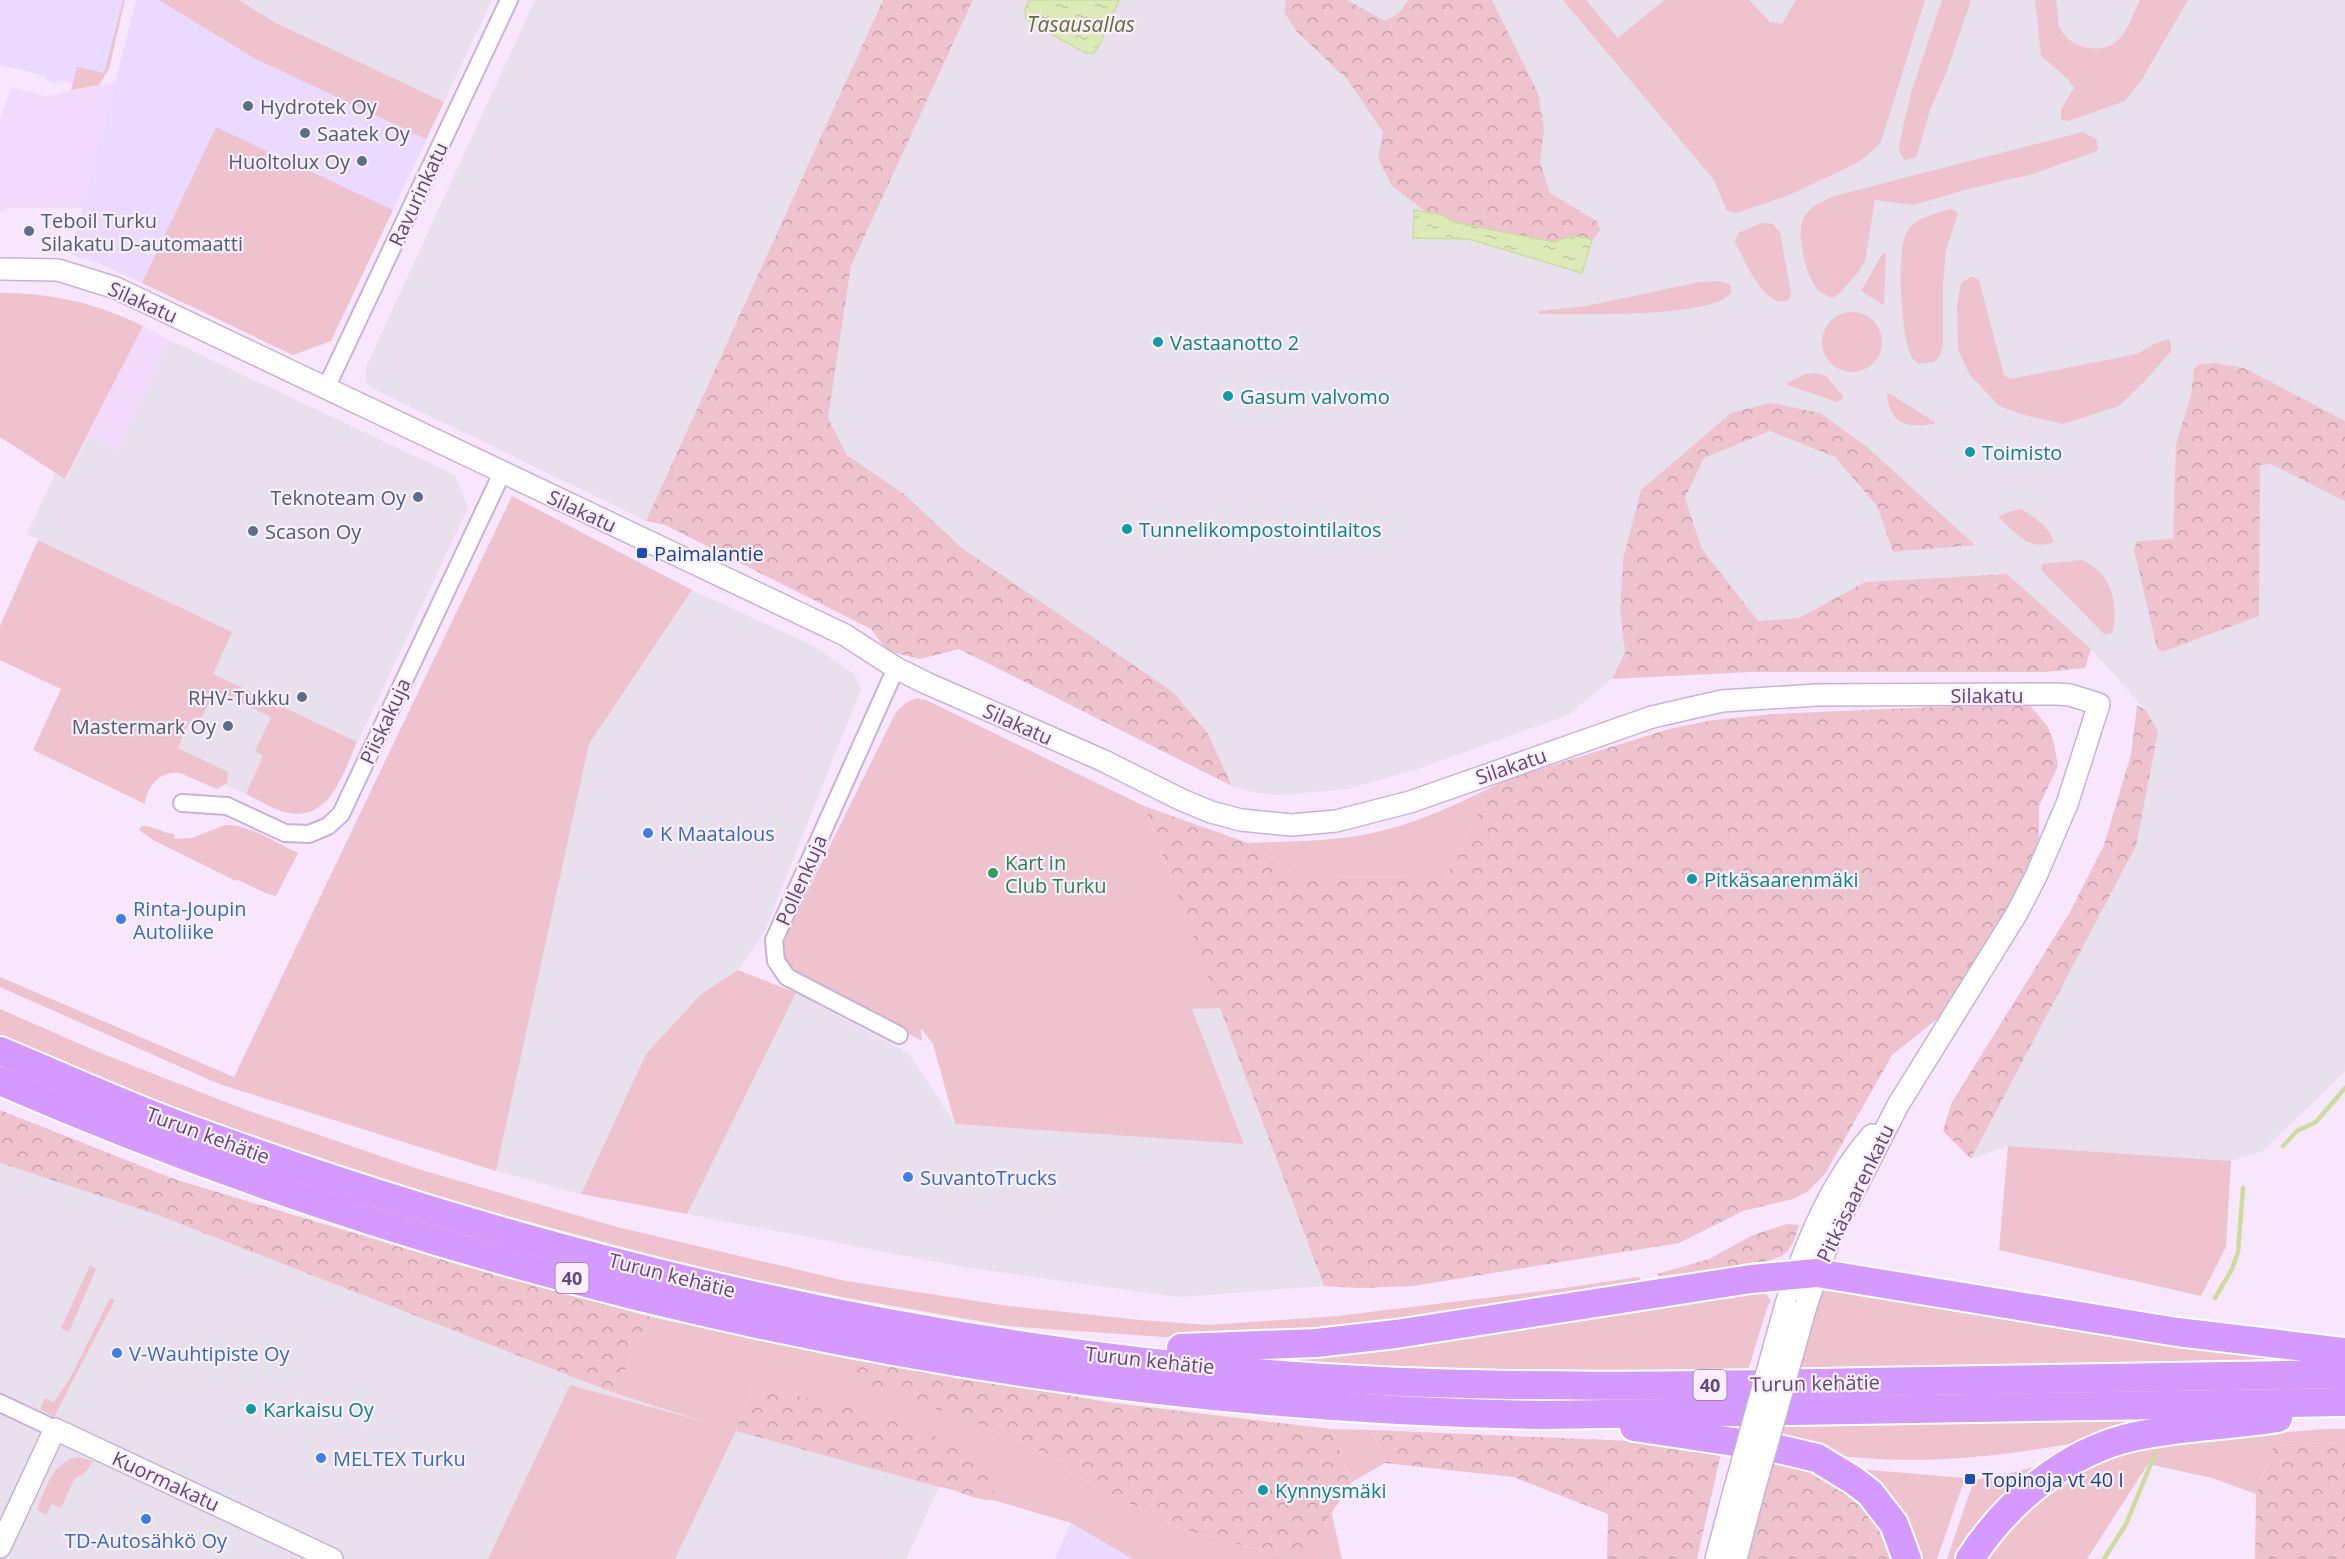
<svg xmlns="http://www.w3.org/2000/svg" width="2345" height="1559" viewBox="0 0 2345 1559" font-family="'Open Sans',sans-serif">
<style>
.residential{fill:#f2dafc}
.commercial{fill:#eadaff}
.industrial{fill:#e9e0ee}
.green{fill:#eec3ce}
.forest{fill:url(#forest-crowns)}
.water{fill:url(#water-ripples);stroke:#cbdd9d;stroke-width:1.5}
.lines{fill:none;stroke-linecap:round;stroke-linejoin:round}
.stream{stroke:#cbdd9d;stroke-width:4.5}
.minor-casing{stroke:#c9b2d9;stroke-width:20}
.tertiary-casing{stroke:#c9b2d9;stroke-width:24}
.trunk-casing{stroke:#fff;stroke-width:32}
.minor{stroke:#fff;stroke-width:16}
.tertiary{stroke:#fff;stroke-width:21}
.trunk{stroke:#d49afe;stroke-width:28}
.tertiary-bridge-casing{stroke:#c9b2d9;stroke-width:24;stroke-linecap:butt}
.tertiary-bridge{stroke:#fff;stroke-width:21}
.service-dot{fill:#5c6f8a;stroke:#fbefff;stroke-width:2}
.culture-dot{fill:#0f9aa8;stroke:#fbefff;stroke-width:2}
.transit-dot{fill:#1a4fb4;stroke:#fbefff;stroke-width:2}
.shop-dot{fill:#3f7fe0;stroke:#fbefff;stroke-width:2}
.leisure-dot{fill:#2e9e5b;stroke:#fbefff;stroke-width:2}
.labels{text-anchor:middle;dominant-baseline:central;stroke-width:4.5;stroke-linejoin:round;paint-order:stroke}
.shield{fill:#fbefff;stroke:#8f7aa3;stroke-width:1.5}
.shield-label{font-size:18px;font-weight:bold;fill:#61487b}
.service-label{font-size:20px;fill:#4e5e75;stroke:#fbefff;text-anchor:start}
.street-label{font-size:20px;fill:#61487b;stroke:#fbefff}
.culture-label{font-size:20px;fill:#0d838f;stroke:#fbefff;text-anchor:start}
.transit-label{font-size:20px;fill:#164399;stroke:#fbefff;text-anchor:start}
.shop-label{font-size:20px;fill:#366cbe;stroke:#fbefff;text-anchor:start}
.leisure-label{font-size:20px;fill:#27864d;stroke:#fbefff;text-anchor:start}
.water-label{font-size:21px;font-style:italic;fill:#607234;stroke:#fbefff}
</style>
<defs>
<pattern id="forest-crowns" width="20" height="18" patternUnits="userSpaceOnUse" patternTransform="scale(1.5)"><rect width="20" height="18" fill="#eec3ce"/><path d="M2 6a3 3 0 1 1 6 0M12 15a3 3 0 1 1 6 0" fill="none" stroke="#c4a0ac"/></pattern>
<pattern id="water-ripples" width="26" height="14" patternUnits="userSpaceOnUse" patternTransform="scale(1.5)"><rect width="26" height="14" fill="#dceab8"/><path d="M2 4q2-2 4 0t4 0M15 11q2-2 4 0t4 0" fill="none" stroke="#bfcaa2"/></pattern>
</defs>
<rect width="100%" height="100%" fill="#f8e6fe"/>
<g class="residential">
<polygon points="115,82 83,208 8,208 0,213 0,118 12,87 45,96"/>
<polygon points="143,326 169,340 118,450 88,436"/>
</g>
<g class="commercial">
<polygon points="0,0 123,0 104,74 77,67 73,83 57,79 56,83 45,80 46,76 0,65"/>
<polygon points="136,0 239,0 274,22 444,102 393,210 216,127 142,283 96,262 71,255"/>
<polygon points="1071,1523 1133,1559 1055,1559"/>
</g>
<g class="industrial">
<polygon points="239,0 492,0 444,102 274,22"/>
<polygon points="535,0 883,0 646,521 374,389 366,382 366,367"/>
<polygon points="973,0 2345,0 2345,1071 2263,1151 2231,1161 2008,1146 1971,1159 2133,851 2158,732 2145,709 2091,649 2007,574 1865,582 1799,618 1758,621 1702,549 1685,498 1704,458 1770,431 1835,457 1877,506 1893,552 1975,545 1771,403 1641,490 1623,559 1620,610 1625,653 1612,679 1568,715 1414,770 1348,789 1282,795 1258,793 1232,786 1207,732 962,548 904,494 847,455 828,418 851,266"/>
<polygon points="169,340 455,475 468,508 335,790 325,803 311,812 294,814 279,810 173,760 231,632 27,534 55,474 66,479 88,436 118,450"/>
<polygon points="692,590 816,647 855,675 861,689 764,933 738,970 701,994 646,1054 581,1194 496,1171 589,744"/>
<polygon points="796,993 908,1053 955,1124 1244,1143 1191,1009 1220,1008 1324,1286 1179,1297 969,1268 687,1214"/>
<polygon points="0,1163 155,1214 614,1393 736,1431 939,1487 906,1559 0,1559"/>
</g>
<g class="green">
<polygon points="123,0 125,0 109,69 99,85 71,90 77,67 104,73"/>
<polygon points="159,0 239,0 274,22 444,102 426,139 254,58"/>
<polygon points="1563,0 1586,0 1618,38 1664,0 1749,0 1770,22 1782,24 1796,0 1925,0 1881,142 1868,155 1853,165 1787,196 1736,213 1727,211 1714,180"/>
<polygon points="1942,0 1971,0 1948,68 1930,110 1917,155 1915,158 1904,160 1899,151 1900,141 1911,93"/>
<path d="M2035,0h21c2,8 1,21 4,28 10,22 45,28 60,10 9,-10 14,-26 20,-38h48l-47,81 -16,20 -57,20 -7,-1v-11l13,-21 -6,-9 -27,-23z"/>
<polygon points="216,127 393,210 331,341 293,355 142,283"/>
<path d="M2083,132l13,7 2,10 -4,3 -61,22 -65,15 -54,16 -39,-5 -10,61 -6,10 -20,23 -7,4c-6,-3 -12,-5 -16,-10 -10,-13 -21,-56 -12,-71 6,-11 20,-16 30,-21z"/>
<path d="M1948,209l6,1 4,3 -12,37 -3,34v61l-4,12 -5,5 -15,2c-1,-1 -6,-5 -7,-6 -11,-20 -17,-110 -4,-128 8,-12 27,-16 40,-21z"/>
<path d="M1762,223l11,1 7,8 11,62 -2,6c-25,10 -44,-40 -54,-58l3,-9z"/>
<polygon points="1883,253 1886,254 1884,305 1861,291"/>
<polygon points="1972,276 1979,280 2004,375 2010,379 2137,354 2152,345 2168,339 2171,343 2171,351 2143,383 2119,406 2063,424 2024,415 1999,406 1970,375 1958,350 1957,305 1961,283"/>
<path d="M1718,281l11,3 3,7c-12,28 -162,23 -193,23l-1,-3 49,-5 112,-24z"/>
<path d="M0,293c53,0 96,10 143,33l-78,153 -65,-42z"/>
<circle cx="1852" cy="342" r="30"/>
<polygon points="1816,373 1826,376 1843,396 1843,399 1837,402 1785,384 1805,374"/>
<path d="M1887,392l48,30 -1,2c-29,4 -45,0 -47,-32z"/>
<polygon points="512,496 692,590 589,744 496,1171 219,1084 0,987 0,977 234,1077"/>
<path d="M2021,509c13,8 29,18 33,33 -25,10 -38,-9 -56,-25l7,-4z"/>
<path d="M38,540l194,92 -19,42 144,68c-13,29 -27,79 -68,71 -15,-3 -30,-13 -43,-19l17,-38 -8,-5 16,-34 -56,-26 -17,34 -8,-4 -12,27 50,24 -1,11 -10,6 -37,-16c-20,-3 -33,13 -35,31l-112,-54 28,-61 -61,-29v-34z"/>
<path d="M2082,560c29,12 38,45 30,73l-8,1 -63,-64 1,-6z"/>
<path d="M916,698l10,2 218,106 76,202 -28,1 52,135 -289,-20 -22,-80 -12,-16 1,13 -128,-69c-10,-11 -14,-16 -11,-31l113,-229 10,-9z"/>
<path d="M1508,779l-35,41 -28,58 -146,-1 -51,-34c41,-2 83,-1 124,-10 48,-10 92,-32 136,-54z"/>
<path d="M225,825c24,-1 51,18 73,28l-22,43 -8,-2 -30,-14 -2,1 -83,-41 -14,-10 3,-4c13,0 20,7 32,8l1,5 17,-1z"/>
<polygon points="738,970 796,993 687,1214 581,1194 646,1054 701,994"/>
<polygon points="0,1009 103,1054 241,1108 415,1168 617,1227 846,1281 1008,1306 1140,1320 1209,1325 1337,1316 1550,1290 1639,1277 1643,1285 1553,1303 1221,1341 1007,1326 842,1297 704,1269 407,1189 319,1157 228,1131 0,1036"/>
<polygon points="2008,1146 2231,1161 2226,1247 2201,1296 1999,1250"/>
<polygon points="90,1265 96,1269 69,1332 61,1328"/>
<polygon points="1822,1281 2337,1358 1797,1368"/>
<polygon points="1757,1290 1767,1295 1771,1302 1768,1305 1747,1374 1625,1375 1397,1369 1235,1358"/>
<polygon points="110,1298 115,1300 54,1417 40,1409 45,1398 54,1402 69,1380"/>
<polygon points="651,1317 853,1360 851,1379 976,1423 1061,1461 1067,1471 1092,1485 1185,1530 1294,1559 1133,1559 1071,1523 993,1500 993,1473 753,1386 736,1431 675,1559 488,1559 570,1385 709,1423 614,1393"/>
<path d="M2203,1417c-115,24 -232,52 -351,40 -26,-2 -51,-9 -76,-14l3,-16z"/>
<polygon points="1331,1429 1372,1430 1385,1463 1352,1482"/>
<polygon points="2323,1429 2345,1429 2345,1442 2274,1445 2256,1494 2212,1478 2148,1464 2087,1559 1982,1559 2021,1512 2090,1463 2163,1443"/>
<path d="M77,1457l17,4 -10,13 -9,4 -14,30 -9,-4 -6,11 -9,-6c9,-21 15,-46 40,-52z"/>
<polygon points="2054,1462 1962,1559 1947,1559 1974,1480 1993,1477"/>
<polygon points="1847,1468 1965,1478 1937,1559 1915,1559"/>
<polygon points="1331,1510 1342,1559 1301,1559"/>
</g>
<g class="forest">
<polygon points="883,0 973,0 851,266 828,418 847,455 904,494 962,548 1173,692 1207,732 1232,786 959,649 920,659 887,651 871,629 665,525 646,521"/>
<path d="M1286,0h61l38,21 15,-9 8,-12h84l46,93 6,36 -4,33 10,31 48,29 2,8 -8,10c-15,-5 -23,-4 -38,2l-101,-20 -10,-7 -18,-4 -33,-25 -14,-28 5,-26 -36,-53 -50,-47 -13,-20z"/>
<polygon points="2216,363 2244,368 2345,421 2345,501 2271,464 2260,465 2259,616 2162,652 2157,648 2134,550 2137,541 2173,539 2176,444 2191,396 2194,368 2200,364"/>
<polygon points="1771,403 1820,413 1867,447 1975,545 1893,552 1877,506 1835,457 1770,431 1704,458 1685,498 1702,549 1758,621 1799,618 1865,582 2007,574 2091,649 2085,668 2045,672 1750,672 1612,679 1625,653 1620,610 1623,559 1641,490 1731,413"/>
<polygon points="2028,703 2048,727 2054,744 2058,766 2039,806 2039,844 2028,871 1946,1012 1892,1055 1825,1174 1808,1191 1793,1199 1743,1211 1679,1243 1413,1286 1359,1288 1324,1286 1144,806 1248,843 1299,877 1445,878 1473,820 1508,779 1669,729 1714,720 1772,714"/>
<polygon points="2137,706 2145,709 2158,732 2136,846 1971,1159 1943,1131 1951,1104 2070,912 2104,845 2131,754"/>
<polygon points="0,1110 174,1179 460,1265 651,1317 614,1393 155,1214 0,1163"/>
<path d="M1787,1224l12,1c-3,10 -6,22 -15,29 -17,13 -101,19 -126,22l-1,-2 52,-15 44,-24z"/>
<polygon points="853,1360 1114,1403 1331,1429 1352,1482 1301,1559 1294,1559 1185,1530 1092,1485 1067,1471 1061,1461 976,1423 850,1379"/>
<path d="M753,1386l94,21 70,19 45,25 32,22 -1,27c-19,1 -35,-11 -54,-13l-203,-56z"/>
<polygon points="1372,1430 1632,1441 1722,1449 1697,1559 1607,1559 1608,1514 1513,1477 1385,1463"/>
<polygon points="2345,1442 2345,1559 2255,1559 2256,1494 2274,1445"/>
<polygon points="1773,1455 1793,1460 1873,1508 1897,1559 1742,1559"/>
</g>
<g class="water">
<polygon points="1029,0 1119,0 1100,44 1094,53 1086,53 1034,25 1026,18 1025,9"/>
<path d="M1414,210l29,5 10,7 101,20c15,-6 23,-7 38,-2l-10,33 -113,-34 -56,-1z"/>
</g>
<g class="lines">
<g class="stream">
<polyline points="2283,1146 2297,1131 2316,1122 2345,1088"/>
<polyline points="2215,1298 2232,1269 2238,1252 2243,1188"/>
<polyline points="2104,1559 2126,1524 2155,1454"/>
</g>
<g class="minor-casing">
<g id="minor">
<polyline points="326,388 509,0"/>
<polyline points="896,668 774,940 776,961 787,977 899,1035"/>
<polyline points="182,803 227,806 285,833 309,834 328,826 341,814 502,473"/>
<polyline points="0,1403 55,1429"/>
</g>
</g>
<g class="tertiary-casing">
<g id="tertiary">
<polyline points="0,269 58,270 116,288 845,635 896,668 926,683 1102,760 1182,800 1211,812 1241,820 1291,825 1336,821 1410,802 1652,717 1722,701 1817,695 2056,694 2070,695 2099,704 2067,804 2036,876 2017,913 1898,1105 1829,1240 1807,1303"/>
<path d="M1786,1304c19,-59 44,-121 86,-169"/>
<polyline points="0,1547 55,1429 332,1559"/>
<polyline points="1716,1559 1733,1495"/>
<polyline points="1736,1559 1753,1494"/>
</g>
</g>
<g class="trunk-casing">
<g id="trunk">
<path d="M0,1051c63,26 125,55 189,78 364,133 747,224 1135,249 180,11 360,8 540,4 161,-3 321,-5 481,-8"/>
<path d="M0,1081c484,210 1018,326 1545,334l800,-13"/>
<polyline points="1181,1348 1316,1343 1396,1334 1751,1279 1817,1273 2177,1332 2345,1352"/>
<polyline points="1634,1427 1774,1448 1817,1458 1853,1480 1870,1493 1894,1524 1907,1559"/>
<path d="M1970,1559c36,-56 96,-107 162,-122 48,-11 98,-11 146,-19"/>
</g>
</g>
<use href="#minor" class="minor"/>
<use href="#tertiary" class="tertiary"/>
<use href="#trunk" class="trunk"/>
<g class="tertiary-bridge-casing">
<g id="tertiary-bridge">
<polyline points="1753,1494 1807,1303"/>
<polyline points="1733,1495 1786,1304"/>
</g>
</g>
<use href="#tertiary-bridge" class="tertiary-bridge"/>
</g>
<g class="service-dot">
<circle cx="248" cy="106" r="6"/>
<circle cx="305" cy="133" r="6"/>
<circle cx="362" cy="161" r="6"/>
<circle cx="29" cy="231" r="6"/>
<circle cx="418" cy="497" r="6"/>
<circle cx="253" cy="531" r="6"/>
<circle cx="302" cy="697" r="6"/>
<circle cx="228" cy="726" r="6"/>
</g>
<g class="culture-dot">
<circle cx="1158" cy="342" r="6"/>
<circle cx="1228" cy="396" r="6"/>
<circle cx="1970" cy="452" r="6"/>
<circle cx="1127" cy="529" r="6"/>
<circle cx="1692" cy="879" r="6"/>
<circle cx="251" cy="1409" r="6"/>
<circle cx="1263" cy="1490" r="6"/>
</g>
<g class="transit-dot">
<rect x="636" y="547" width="12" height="12" rx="3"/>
<rect x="1964" y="1473" width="12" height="12" rx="3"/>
</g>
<g class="shop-dot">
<circle cx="648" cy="833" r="6"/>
<circle cx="121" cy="919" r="6"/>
<circle cx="908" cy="1177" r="6"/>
<circle cx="117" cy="1353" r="6"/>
<circle cx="321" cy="1458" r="6"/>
<circle cx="146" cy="1519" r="6"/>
</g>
<circle class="leisure-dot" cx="993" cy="873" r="6"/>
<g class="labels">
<g class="shield">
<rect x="555.5" y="1263" width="33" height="30" rx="4.5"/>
<rect x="1693.5" y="1370" width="33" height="30" rx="4.5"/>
</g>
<g class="shield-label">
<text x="572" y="1278">40</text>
<text x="1710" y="1385">40</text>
</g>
<g class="service-label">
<text x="260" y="106">Hydrotek Oy</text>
<text x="317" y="133">Saatek Oy</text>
<text x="350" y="161" text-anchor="end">Huoltolux Oy</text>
<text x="41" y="220">Teboil Turku<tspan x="41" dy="23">Silakatu D-automaatti</tspan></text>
<text x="406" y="497" text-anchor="end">Teknoteam Oy</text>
<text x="265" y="531">Scason Oy</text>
<text x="290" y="697" text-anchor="end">RHV-Tukku</text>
<text x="216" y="726" text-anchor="end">Mastermark Oy</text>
</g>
<g class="street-label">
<text transform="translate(418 194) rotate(-65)">Ravurinkatu</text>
<text transform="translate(143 302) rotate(24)">Silakatu</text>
<text transform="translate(582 511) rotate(25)">Silakatu</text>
<text x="1987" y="695">Silakatu</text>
<text transform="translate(385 721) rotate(-65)">Piiskakuja</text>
<text transform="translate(1018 724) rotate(24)">Silakatu</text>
<text transform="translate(1511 766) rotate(-19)">Silakatu</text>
<text transform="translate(801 880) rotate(-66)">Pollenkuja</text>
<text transform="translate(208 1135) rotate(20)">Turun kehätie</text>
<text transform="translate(1855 1193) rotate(-64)">Pitkäsaarenkatu</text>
<text transform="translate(672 1275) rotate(14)">Turun kehätie</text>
<text transform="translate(1150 1360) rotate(6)">Turun kehätie</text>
<text transform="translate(1815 1383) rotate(-1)">Turun kehätie</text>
<text transform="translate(166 1481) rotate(25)">Kuormakatu</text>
</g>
<g class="culture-label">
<text x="1170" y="342">Vastaanotto 2</text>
<text x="1240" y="396">Gasum valvomo</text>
<text x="1982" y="452">Toimisto</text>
<text x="1139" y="529">Tunnelikompostointilaitos</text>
<text x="1704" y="879">Pitkäsaarenmäki</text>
<text x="263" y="1409">Karkaisu Oy</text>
<text x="1275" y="1490">Kynnysmäki</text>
</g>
<g class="transit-label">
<text x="654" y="553">Paimalantie</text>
<text x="1982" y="1479">Topinoja vt 40 I</text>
</g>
<g class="shop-label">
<text x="660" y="833">K Maatalous</text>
<text x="133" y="908">Rinta-Joupin<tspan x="133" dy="23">Autoliike</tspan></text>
<text x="920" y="1177">SuvantoTrucks</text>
<text x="129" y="1353">V-Wauhtipiste Oy</text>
<text x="333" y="1458">MELTEX Turku</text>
<text x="146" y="1540" text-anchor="middle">TD-Autosähkö Oy</text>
</g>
<g class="leisure-label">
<text x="1005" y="862">Kart in<tspan x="1005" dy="23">Club Turku</tspan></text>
</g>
<g class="water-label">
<text x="1081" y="24">Tasausallas</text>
</g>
</g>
</svg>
